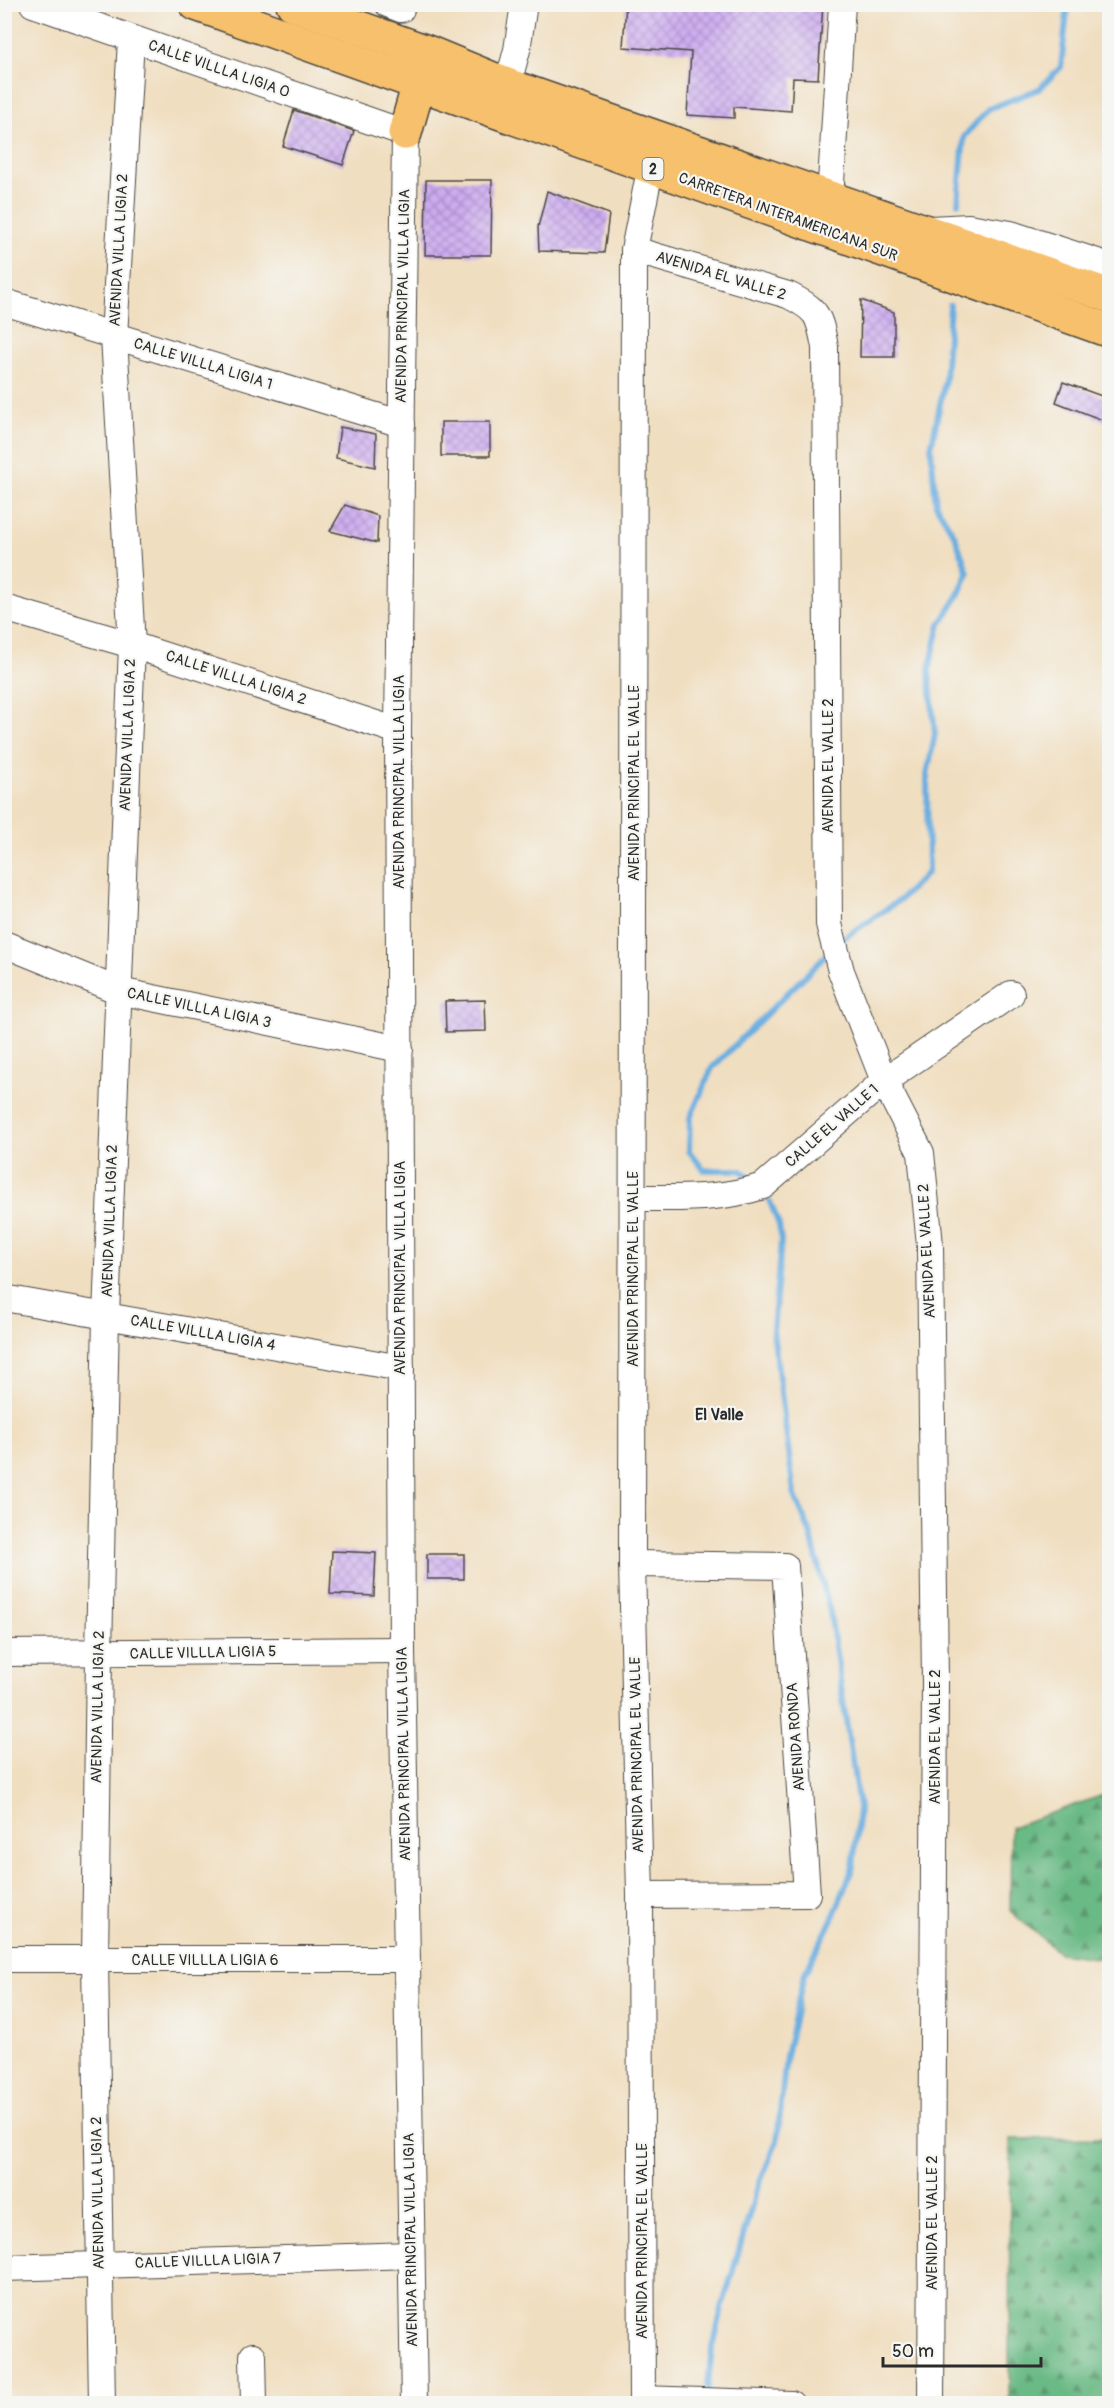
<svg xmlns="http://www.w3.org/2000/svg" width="1114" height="2408" viewBox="0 0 1114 2408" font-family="Pangolin,sans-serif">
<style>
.forest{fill:url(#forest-firs);stroke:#4b7258;stroke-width:1.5}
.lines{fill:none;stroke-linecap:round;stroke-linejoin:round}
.stream{stroke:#6baee0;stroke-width:6}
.building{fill:url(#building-cross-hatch)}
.minor-casing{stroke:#494641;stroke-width:28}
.highway-casing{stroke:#494641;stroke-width:36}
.minor{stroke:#fff;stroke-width:26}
.highway{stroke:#f7c06c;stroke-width:33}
.labels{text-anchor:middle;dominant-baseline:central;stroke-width:4.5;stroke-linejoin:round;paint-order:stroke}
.shield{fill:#f6f6f2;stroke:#686867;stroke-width:1.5}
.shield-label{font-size:14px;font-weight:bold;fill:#2b2b2b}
.street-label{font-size:15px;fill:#2b2b2b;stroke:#f6f6f2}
.neighbourhood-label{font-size:16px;font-weight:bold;fill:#2b2b2b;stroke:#f6f6f2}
</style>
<defs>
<pattern id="forest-firs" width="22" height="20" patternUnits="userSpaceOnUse" patternTransform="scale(1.5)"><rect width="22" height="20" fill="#6bba85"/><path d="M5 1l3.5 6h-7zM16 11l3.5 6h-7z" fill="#58976d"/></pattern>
<pattern id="building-cross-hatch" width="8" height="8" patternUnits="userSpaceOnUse" patternTransform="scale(1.5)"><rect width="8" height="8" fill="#cdacf1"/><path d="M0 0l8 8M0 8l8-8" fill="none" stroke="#a78cc3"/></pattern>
</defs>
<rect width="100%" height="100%" fill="#f6f6f2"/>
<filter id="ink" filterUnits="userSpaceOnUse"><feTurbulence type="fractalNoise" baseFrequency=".0167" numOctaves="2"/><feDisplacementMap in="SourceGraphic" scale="12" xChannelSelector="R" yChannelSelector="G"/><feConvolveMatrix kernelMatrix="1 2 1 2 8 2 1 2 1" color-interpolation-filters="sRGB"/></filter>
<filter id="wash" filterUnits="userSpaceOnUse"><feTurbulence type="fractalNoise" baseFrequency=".008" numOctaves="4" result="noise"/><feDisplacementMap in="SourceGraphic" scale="24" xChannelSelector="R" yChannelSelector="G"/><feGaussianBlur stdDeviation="1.35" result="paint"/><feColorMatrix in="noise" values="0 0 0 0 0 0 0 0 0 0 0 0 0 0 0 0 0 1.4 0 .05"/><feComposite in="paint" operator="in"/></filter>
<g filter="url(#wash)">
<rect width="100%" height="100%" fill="#f0dec0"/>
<g class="forest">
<polygon points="1109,1793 1109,1960 1059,1953 1010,1911 1011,1827"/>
<polygon points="1109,2138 1109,2403 1009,2403 1010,2139"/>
</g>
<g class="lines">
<g class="stream">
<polyline points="958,203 964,137 988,109 1039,89 1061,67 1068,4"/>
<polyline points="841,940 901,899 928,872 927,775 935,734 929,671 940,624 958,596 968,573 955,536 936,505 931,448 945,380 950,305"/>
<polyline points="756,1181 740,1170 704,1170 689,1151 690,1118 712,1068 829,952"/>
<polyline points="707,2396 711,2356 722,2308 756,2192 777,2141 786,2056 804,1975 834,1915 853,1867 859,1808 830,1612 810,1532 794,1493 773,1331 781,1241 779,1225 770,1202"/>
</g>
</g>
<g id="blocks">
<g class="building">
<polygon points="626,4 823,4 818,79 793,78 791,111 734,107 734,118 687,115 691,52 623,47"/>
<polygon points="294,110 354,131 343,165 283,146"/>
<polygon points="426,180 492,180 491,255 425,255"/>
<polygon points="547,191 609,214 604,253 539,251 538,227"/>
<polygon points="861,300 894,312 894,357 860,357"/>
<polygon points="1063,382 1110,399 1110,423 1056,402"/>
<rect x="441" y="422" width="49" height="34"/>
<polygon points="340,427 376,434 375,467 336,458"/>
<polygon points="345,505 378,516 377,543 330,531"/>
<polygon points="485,1000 486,1031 446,1032 445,1001"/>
<polygon points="332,1551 376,1553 374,1596 330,1594"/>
<rect x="427" y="1554" width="37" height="25"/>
</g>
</g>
</g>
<g filter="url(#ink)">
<use href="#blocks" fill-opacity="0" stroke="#494641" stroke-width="1.5"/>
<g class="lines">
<g class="minor-casing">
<g id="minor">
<polyline points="33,4 405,133 398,731 402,1650 414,2404"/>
<polyline points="388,4 401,9"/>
<polyline points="503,102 517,50 524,4"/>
<polyline points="830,199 842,4"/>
<polyline points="930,229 969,227 1011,234 1110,266"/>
<path d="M634,250l154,45c30,15 31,20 37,52l4,577 12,47 43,110 37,72 9,92 5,437 -4,722"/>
<polyline points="4,302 402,424"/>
<polyline points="4,608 132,645 398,731"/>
<polyline points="4,944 119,991 400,1049"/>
<path d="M634,1198c44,0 87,2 129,-12l121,-105 127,-87"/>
<polyline points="4,1298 401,1368"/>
<polyline points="632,1564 785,1566 807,1894 640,1895"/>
<polyline points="4,1653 402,1650"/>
<polyline points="4,1959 406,1959"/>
<polyline points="4,2268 411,2255"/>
<polyline points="253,2356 254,2404"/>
<polyline points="642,2399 791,2404"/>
<polyline points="102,2404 95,1960 99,1654 106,1316 132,645 114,337 131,40"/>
<polyline points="642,2404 640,1895 632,1564 634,250 654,150"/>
</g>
</g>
<g class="highway-casing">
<g id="highway">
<polyline points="196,4 1110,331"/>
<polyline points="293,4 427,52 507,85 1110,296"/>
<polyline points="405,133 425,62"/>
</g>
</g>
<use href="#minor" class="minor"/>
<use href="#highway" class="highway"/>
</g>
</g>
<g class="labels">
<rect class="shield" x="642.5" y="158" width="21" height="22" rx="4.5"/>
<g class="shield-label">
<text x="653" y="169">2</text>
</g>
<g class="street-label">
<text transform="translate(219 69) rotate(19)">CALLE VILLLA LIGIA 0</text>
<text transform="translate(788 217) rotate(20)">CARRETERA INTERAMERICANA SUR</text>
<text transform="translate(119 250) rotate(-87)">AVENIDA VILLA LIGIA 2</text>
<text transform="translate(721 276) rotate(17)">AVENIDA EL VALLE 2</text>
<text transform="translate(403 296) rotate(-89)">AVENIDA PRINCIPAL VILLA LIGIA</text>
<text transform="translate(203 364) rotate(17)">CALLE VILLLA LIGIA 1</text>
<text transform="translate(236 678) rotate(18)">CALLE VILLLA LIGIA 2</text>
<text transform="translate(128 735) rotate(-88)">AVENIDA VILLA LIGIA 2</text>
<text transform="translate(828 766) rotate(-90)">AVENIDA EL VALLE 2</text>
<text transform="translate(399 782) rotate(-90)">AVENIDA PRINCIPAL VILLA LIGIA</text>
<text transform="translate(634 783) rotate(-90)">AVENIDA PRINCIPAL EL VALLE</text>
<text transform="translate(199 1008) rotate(12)">CALLE VILLLA LIGIA 3</text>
<text transform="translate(832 1126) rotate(-41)">CALLE EL VALLE 1</text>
<text transform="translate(110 1221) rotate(-88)">AVENIDA VILLA LIGIA 2</text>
<text transform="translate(927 1251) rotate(-93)">AVENIDA EL VALLE 2</text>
<text transform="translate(400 1268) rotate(-90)">AVENIDA PRINCIPAL VILLA LIGIA</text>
<text transform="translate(633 1269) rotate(-90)">AVENIDA PRINCIPAL EL VALLE</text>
<text transform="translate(203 1333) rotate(10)">CALLE VILLLA LIGIA 4</text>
<text transform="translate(203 1653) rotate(-1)">CALLE VILLLA LIGIA 5</text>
<text transform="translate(98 1707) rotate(-89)">AVENIDA VILLA LIGIA 2</text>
<text transform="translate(796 1737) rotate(-94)">AVENIDA RONDA</text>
<text transform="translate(935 1737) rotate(-90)">AVENIDA EL VALLE 2</text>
<text transform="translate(404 1754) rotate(-91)">AVENIDA PRINCIPAL VILLA LIGIA</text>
<text transform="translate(637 1755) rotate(-91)">AVENIDA PRINCIPAL EL VALLE</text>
<text x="205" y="1960">CALLE VILLLA LIGIA 6</text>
<text transform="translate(98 2193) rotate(-91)">AVENIDA VILLA LIGIA 2</text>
<text transform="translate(932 2223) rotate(-90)">AVENIDA EL VALLE 2</text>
<text transform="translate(411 2240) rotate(-91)">AVENIDA PRINCIPAL VILLA LIGIA</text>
<text transform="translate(642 2241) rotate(-90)">AVENIDA PRINCIPAL EL VALLE</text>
<text transform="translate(208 2261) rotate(-2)">CALLE VILLLA LIGIA 7</text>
</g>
<g class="neighbourhood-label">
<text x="719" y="1415">El Valle</text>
</g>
</g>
<rect width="1114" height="2408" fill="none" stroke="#f6f6f2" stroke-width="24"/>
<path d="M883 2357v9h158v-9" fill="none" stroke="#2b2b2b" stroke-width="3"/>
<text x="892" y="2357" font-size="18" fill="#2b2b2b" stroke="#f6f6f2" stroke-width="4.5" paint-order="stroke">50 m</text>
</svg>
